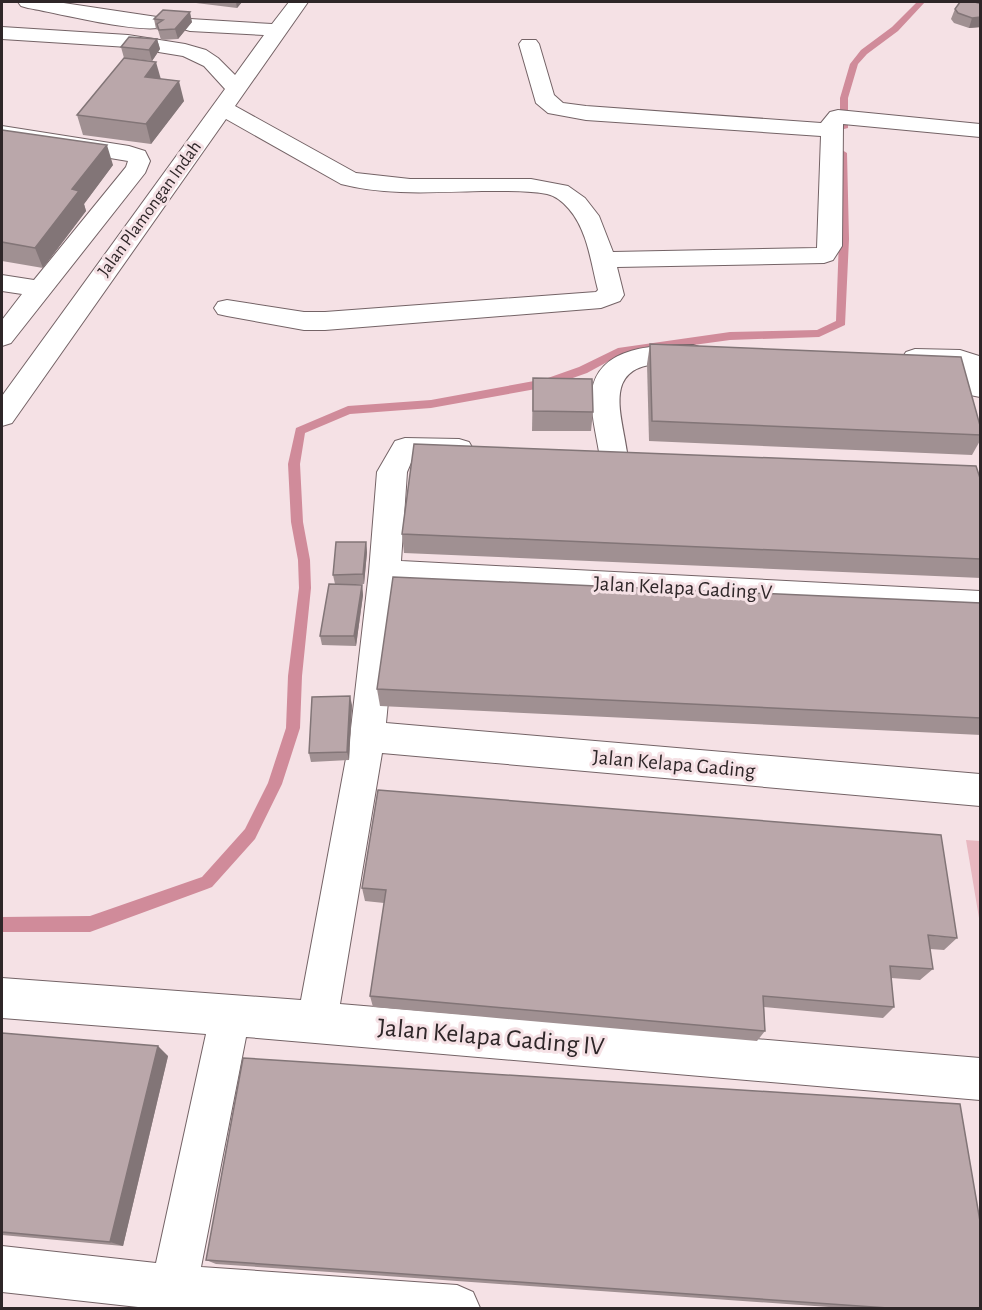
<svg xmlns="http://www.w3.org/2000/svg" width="982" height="1310" viewBox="0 0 982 1310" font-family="'Alegreya Sans',sans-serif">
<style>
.green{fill:#e8b7c0}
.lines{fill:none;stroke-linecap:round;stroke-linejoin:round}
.stream{fill:#d08b9a;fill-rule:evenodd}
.minor-casing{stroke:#746366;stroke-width:2}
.minor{fill:#fff;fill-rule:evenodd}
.wall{fill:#a09092}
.shaded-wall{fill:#827577}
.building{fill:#baa7aa;stroke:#827577;stroke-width:1.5}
.labels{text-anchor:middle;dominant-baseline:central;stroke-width:6;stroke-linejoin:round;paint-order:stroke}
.far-street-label{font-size:18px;fill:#2e2628;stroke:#f5e1e5}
.street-label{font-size:21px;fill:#2e2628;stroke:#f5e1e5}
.near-street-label{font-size:26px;fill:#2e2628;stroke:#f5e1e5}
</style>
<rect width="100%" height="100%" fill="#f5e1e5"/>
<polygon class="green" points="966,840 980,841 980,925 980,924"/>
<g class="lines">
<g class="stream">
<polygon points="917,2 925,2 898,31 867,54 858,64 848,98 848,128 840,130 840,98 850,64 861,50 892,27"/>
<polygon points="842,150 847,153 849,239 845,325 819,337 730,340 620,355 587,373 547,387 431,408 350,414 305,433 300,464 303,522 310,560 311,588 302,676 300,728 282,784 255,839 212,887 207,889 90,932 2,932 2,917 90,916 202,877 245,829 268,783 286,728 288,676 299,588 298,560 291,522 288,464 296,428 348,406 431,400 545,379 579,367 618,348 730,332 817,330 836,321 839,239 837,153"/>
</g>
<g class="minor-casing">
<g id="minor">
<path d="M18,2h39l100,15 7,2 3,4 -3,4c-26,7 -106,-14 -136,-19l-7,-2z"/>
<path d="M289,2h19l-73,104 121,67 54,6h121l37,7 17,12 14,18 14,36 204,-4 4,-112 -235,-16 -38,-7 -12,-10 -17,-59 3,-4h14l3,4 15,51 9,8 23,3 235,17 9,-11 8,-2 142,14v13l-137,-13 -1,122 -9,14 -9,3 -207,4 7,28 -4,6 -19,7 -276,22h-21l-77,-14 -9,-2 -4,-6 4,-6 9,-2 77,12h21l271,-20 2,-2c-7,-26 -10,-59 -29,-81 -6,-7 -13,-13 -22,-15 -20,-4 -44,-3 -65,-3 -47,1 -94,5 -141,-7l-115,-65 -214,304 -10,3v-30l223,-307 -21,-23 -21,-10 -55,-9 -126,-8v-12l126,8 57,9 21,6 12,8 17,17 29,-40 -74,-4 -7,-2 -3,-4 3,-4 7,-2 82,5z"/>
<polygon points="2,126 129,146 145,151 150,161 145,173 11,343 2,346 2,320 22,294 2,291 2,275 34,280 126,167 128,161 2,140"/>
<path d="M693,345l9,3 4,6 -4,6c-15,5 -30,2 -46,4 -53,5 -34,51 -29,88l-4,7 -10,3 -10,-3 -4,-7c-3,-19 -9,-41 -7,-61 7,-46 65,-46 101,-46z"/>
<polygon points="915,349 960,350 979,356 980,359 980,397 970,395 958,368 915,367 906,364 902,358 906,352"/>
<polygon points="405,438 459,439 469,442 473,449 469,456 459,459 413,458 407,472 401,561 980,591 980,617 399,585 386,723 980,774 980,806 382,753 340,1004 980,1058 980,1100 246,1037 201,1267 457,1285 473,1292 480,1308 147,1308 2,1292 2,1246 156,1263 206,1034 2,1018 2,978 301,1000 350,737 369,572 377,472 395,441"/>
</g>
</g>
<use href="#minor" class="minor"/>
</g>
<g class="wall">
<polygon points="196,2 242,2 237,8 196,3"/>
<polygon points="981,4 981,27 969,28 954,23 951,19 955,9"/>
<polygon points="154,19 192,22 178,39 161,40 158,30 156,29"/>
<polygon points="157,39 160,49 152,61 124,58 121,47"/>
<polygon points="161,79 184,101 151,144 83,135 77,115"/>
<polygon points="2,130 113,165 84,204 86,211 43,268 2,261"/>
<polygon points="650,344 981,429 981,439 972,455 649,441 647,364"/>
<polygon points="533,378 593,412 591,431 532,431"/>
<polygon points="981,481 981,578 404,553 402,534"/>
<polygon points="366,542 367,552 364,584 335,584 333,575"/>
<polygon points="362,585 363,595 356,646 322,645 320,636"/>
<polygon points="981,603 981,735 380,706 377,689"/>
<polygon points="352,705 349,760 311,762 309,753"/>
<polygon points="362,888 957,938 944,950 930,949 933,969 920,980 891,978 894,1007 883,1018 764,1007 765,1031 757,1041 373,1007 370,996 384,903 365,901"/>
<polygon points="2,1033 168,1056 123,1246 2,1235"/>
<polygon points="206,1260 981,1308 843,1308 216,1264"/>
</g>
<g class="shaded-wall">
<polygon points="236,2 242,2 237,8"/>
<polygon points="190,12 192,22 178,39 175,29"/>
<polygon points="981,17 981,27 969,28 972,18"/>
<polygon points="157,39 160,49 152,61 149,50"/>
<polygon points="156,62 162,83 145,77"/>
<polygon points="179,81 184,101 151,144 146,124"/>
<polygon points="107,145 113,165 84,204 86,211 43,268 35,248 72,189"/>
<polygon points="366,542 367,552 364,584 363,574"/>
<polygon points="362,585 363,595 356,646 354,636"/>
<polygon points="350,696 352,705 349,760 347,752"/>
<polygon points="158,1046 168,1056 123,1246 110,1242"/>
</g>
<g class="building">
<polygon points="960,2 975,2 981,4 981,17 972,18 958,13 955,9"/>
<polygon points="163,10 190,12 175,29 159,30 157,24 163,20 154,19"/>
<polygon points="129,37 157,39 149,50 121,47"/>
<polygon points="124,58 156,62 145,77 179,81 146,124 77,115"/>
<polygon points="2,130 107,145 72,189 79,191 35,248 2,242"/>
<polygon points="650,344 961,357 981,429 981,435 652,421"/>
<polygon points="533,378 592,379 593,412 533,411"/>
<polygon points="414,444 976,466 981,481 981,559 402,534"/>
<polygon points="336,542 366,542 363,574 333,575"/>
<polygon points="393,577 981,603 981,718 377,689"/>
<polygon points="329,584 362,585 354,636 320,636"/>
<polygon points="350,696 347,752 309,753 312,697"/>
<polygon points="378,790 941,835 957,938 928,935 933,969 890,966 894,1007 763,996 765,1031 370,996 386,890 362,888"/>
<polygon points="2,1033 158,1046 110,1242 2,1232"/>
<polygon points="243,1058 960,1104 981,1227 981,1308 888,1308 206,1260"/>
</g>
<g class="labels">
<g class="far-street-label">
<text transform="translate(150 209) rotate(-54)">Jalan Plamongan Indah</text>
</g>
<g class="street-label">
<text transform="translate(683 588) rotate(3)">Jalan Kelapa Gading V</text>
<text transform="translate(674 764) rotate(5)">Jalan Kelapa Gading</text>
</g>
<g class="near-street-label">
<text transform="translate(491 1037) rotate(5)">Jalan Kelapa Gading IV</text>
</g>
</g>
<rect width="982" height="1310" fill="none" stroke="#2e2628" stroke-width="6"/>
</svg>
